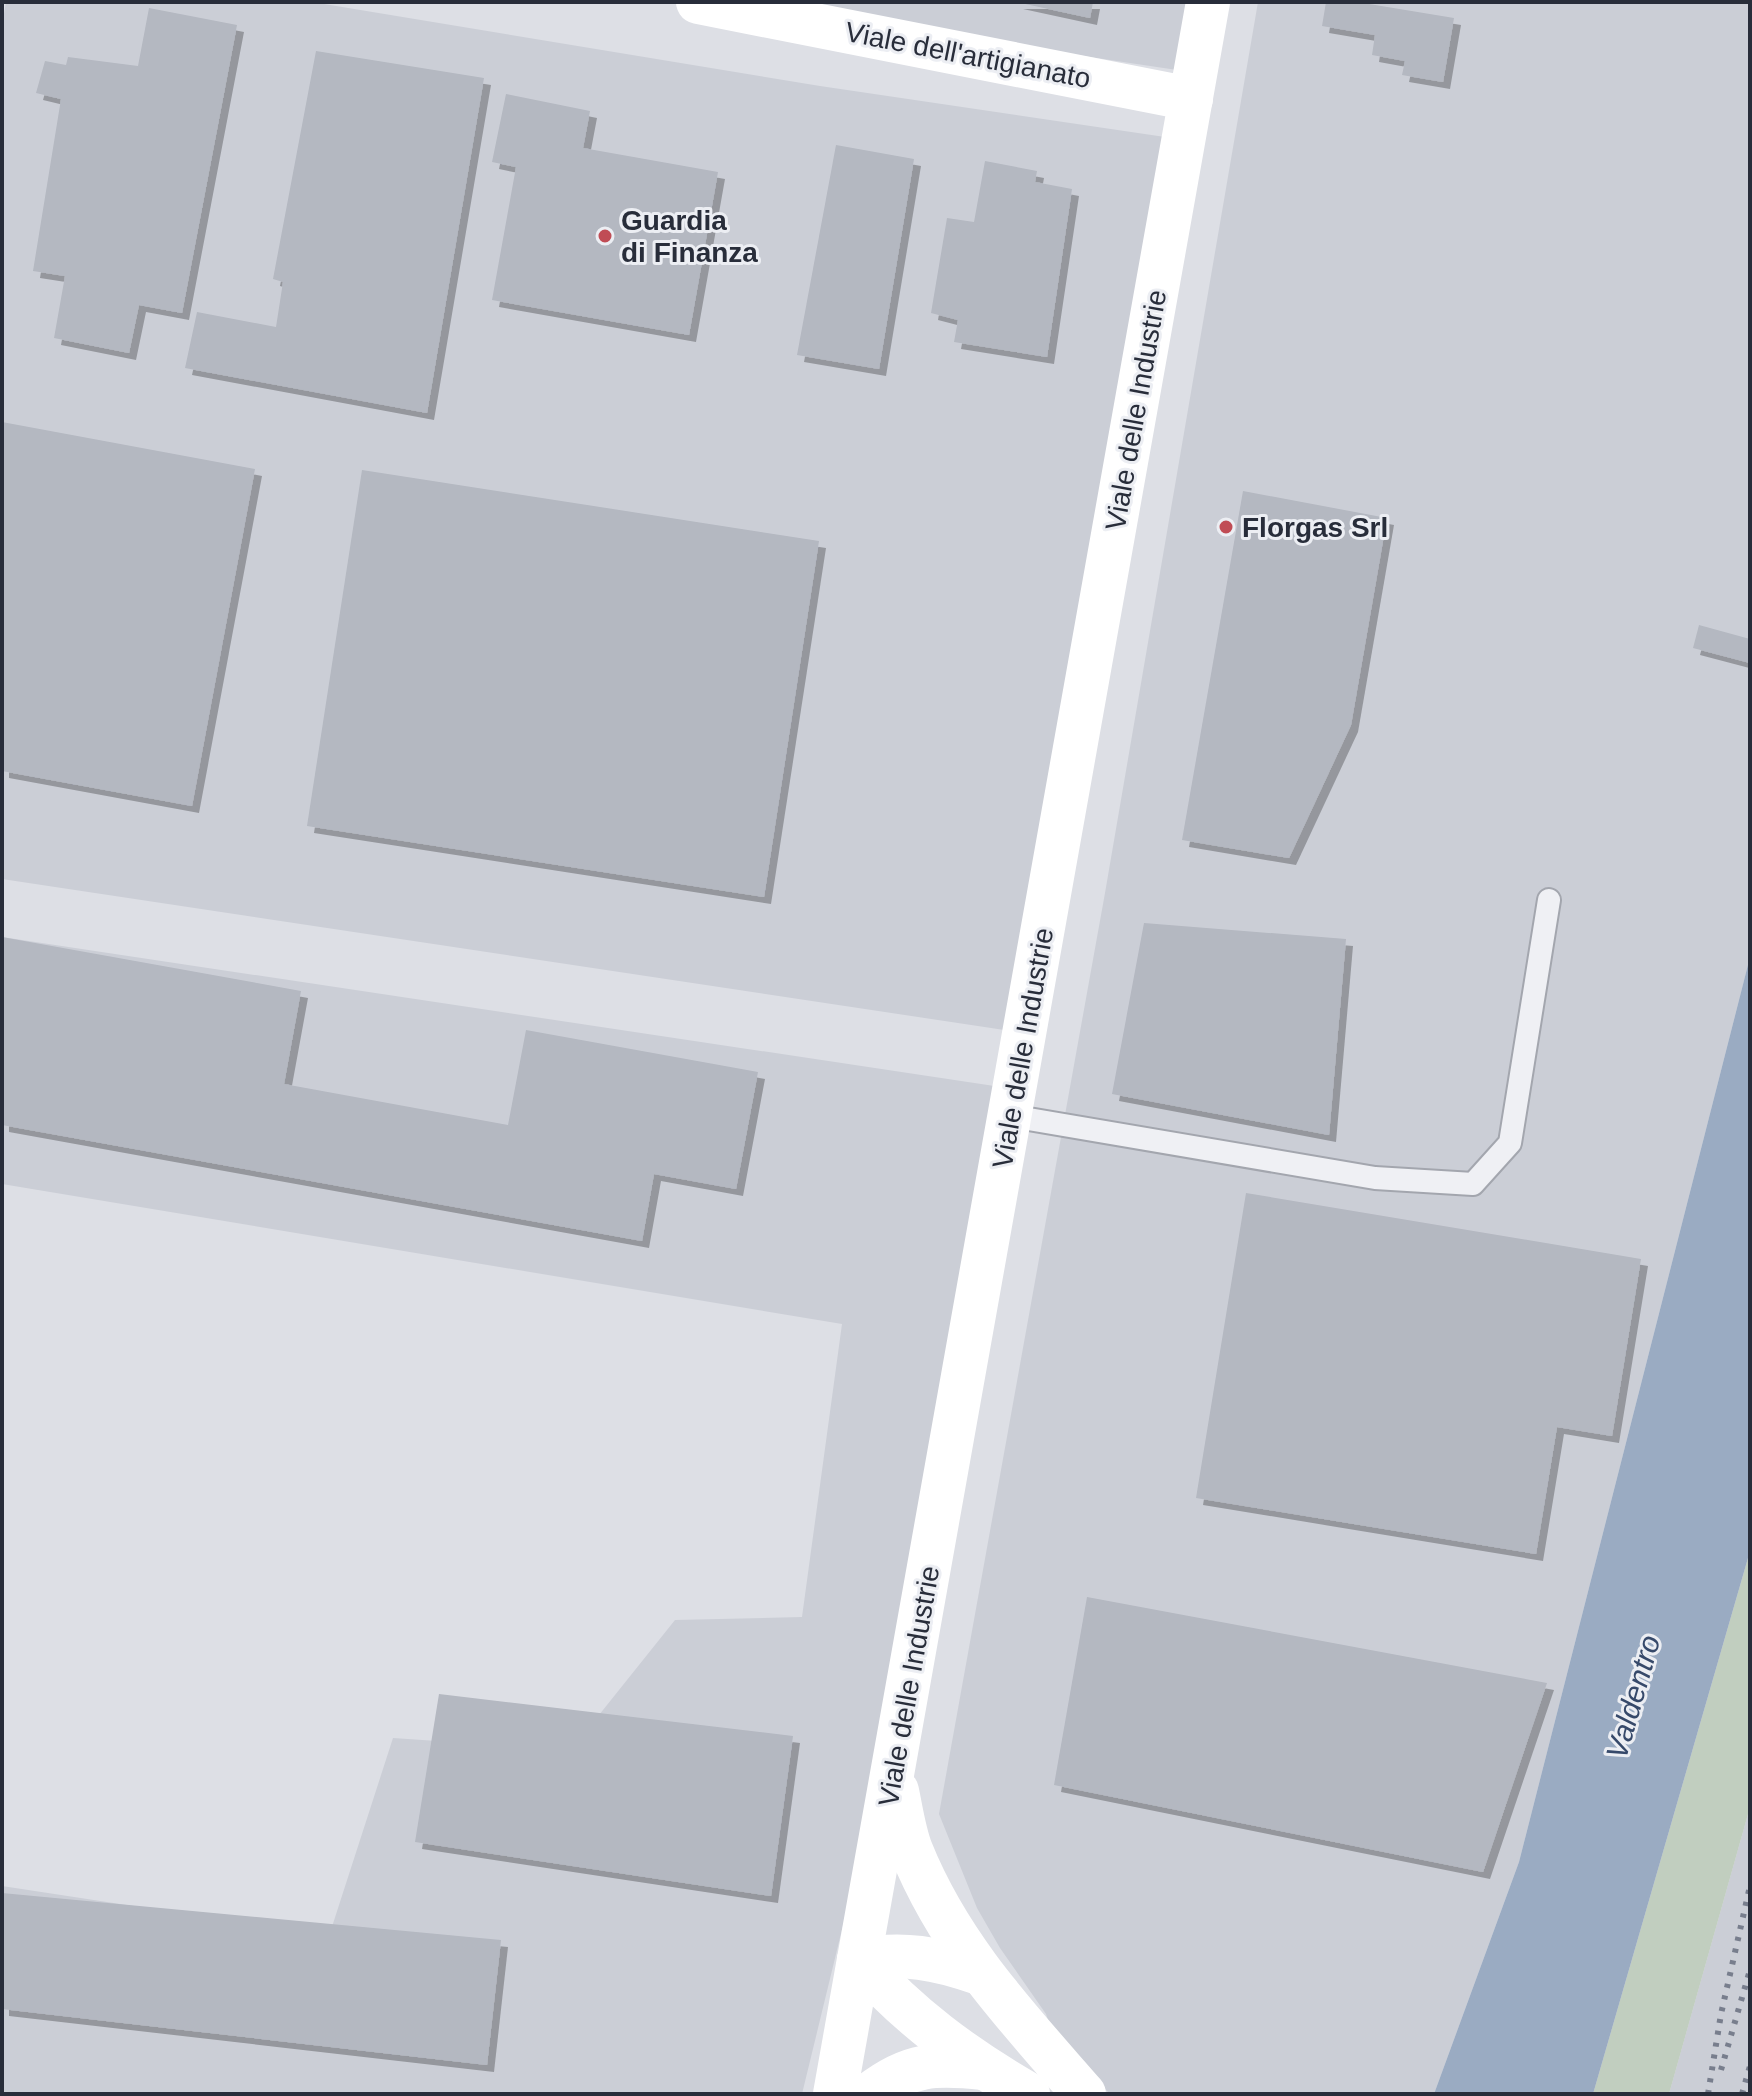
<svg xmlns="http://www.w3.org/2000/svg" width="1752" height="2096" viewBox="0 0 1752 2096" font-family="Helvetica,sans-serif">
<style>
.built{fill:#cbced6}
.green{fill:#c1cebf}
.water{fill:#9aabc2}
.building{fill:#b4b8c1;filter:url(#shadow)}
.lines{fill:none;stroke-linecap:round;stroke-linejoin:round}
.lane-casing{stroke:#a3a6ae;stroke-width:26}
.lane{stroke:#eff0f4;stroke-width:22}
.secondary{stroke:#fff;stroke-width:44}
.rail{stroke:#787e8d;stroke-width:6;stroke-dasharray:4 8;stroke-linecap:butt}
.poi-dot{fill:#c04c55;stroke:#eceef3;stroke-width:3}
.labels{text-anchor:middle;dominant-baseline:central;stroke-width:6;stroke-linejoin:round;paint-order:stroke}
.street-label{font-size:28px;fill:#282d3a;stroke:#eceef3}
.poi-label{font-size:28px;font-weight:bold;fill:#282d3a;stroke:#eceef3;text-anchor:start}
.water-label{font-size:30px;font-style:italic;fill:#36496a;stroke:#eceef3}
</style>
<defs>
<filter id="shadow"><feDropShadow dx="7" dy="7" stdDeviation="0" flood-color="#0004"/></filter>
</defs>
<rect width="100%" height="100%" fill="#dddfe5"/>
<g class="built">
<polygon points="6,2 312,2 820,86 1165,137 1011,1031 2,879 2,25"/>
<polygon points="723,2 1189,2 1177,70"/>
<polygon points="1258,2 1750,2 1750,957 1519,1862 1434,2094 1110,2094 1054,2038 1046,2014 1000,1948 977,1908 939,1814 1105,893"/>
<polygon points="2,937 1001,1087 871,1810 802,2094 2,2094 2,1886 329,1936 393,1738 571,1750 675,1620 802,1617 842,1324 2,1184"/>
<polygon points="1750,1807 1750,2094 1669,2094"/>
</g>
<polygon class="green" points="1750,1551 1750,1807 1669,2094 1593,2094"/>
<polygon class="water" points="1750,957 1750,1551 1593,2094 1434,2094 1519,1862"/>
<g class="building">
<polygon points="1016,2 1093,2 1090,18"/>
<polygon points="1326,2 1357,2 1454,18 1443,82 1402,75 1405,61 1372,55 1375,35 1322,26"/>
<polygon points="149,8 237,25 182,313 139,305 129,353 54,338 65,276 33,271 61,99 36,93 45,61 66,65 68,57 138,66"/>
<polygon points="316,51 484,78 427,413 185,368 197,312 276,327 283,282 273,279"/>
<polygon points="506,94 590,111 583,148 718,172 689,335 492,300 516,167 492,162"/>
<polygon points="836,145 914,159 879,369 797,355"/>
<polygon points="985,161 1037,171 1035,182 1072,189 1047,357 954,342 958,320 931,313 947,218 974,222"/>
<polygon points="2,422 255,469 192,806 2,771"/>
<polygon points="362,470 819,541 764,897 307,826"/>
<polygon points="1243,491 1387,518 1351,725 1289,858 1182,840"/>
<polygon points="1699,625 1750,639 1750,663 1693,648"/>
<polygon points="1144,923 1346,939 1329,1135 1112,1094"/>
<polygon points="2,937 301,991 284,1084 508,1125 526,1030 758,1072 736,1189 654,1174 642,1241 2,1125"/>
<polygon points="1246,1193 1641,1259 1612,1436 1557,1427 1536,1554 1196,1498"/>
<polygon points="1087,1597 1547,1683 1483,1872 1054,1785"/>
<polygon points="439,1694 793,1736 771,1896 415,1842"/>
<polygon points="2,1893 501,1940 487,2065 2,2009"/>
</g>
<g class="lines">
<g class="lane-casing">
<polyline id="lane" points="1011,1116 1375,1178 1473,1184 1510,1143 1549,900"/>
</g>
<use href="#lane" class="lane"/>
<g class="secondary">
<polyline points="698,2 1191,99"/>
<path d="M897,1791c4,19 7,41 14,59 39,97 106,167 173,244"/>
<path d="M859,1960c49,56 105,97 169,134"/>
<path d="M859,1960c45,-8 77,-2 120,13"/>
<polyline points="835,2094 1208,2"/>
<path d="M870,2094c40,-31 65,-31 114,-26"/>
</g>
<g class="rail">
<polyline points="1721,2070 1750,1970"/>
<polyline points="1708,2094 1721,2014 1750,1886"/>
<polyline points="1742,2094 1750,2066"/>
</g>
</g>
<g class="poi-dot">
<circle cx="605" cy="236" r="8"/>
<circle cx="1226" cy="527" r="8"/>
</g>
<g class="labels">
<g class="street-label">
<text transform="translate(968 55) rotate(11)">Viale dell'artigianato</text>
<text transform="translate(1136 410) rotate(-80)">Viale delle Industrie</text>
<text transform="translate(1023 1048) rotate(-80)">Viale delle Industrie</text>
<text transform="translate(909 1686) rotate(-80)">Viale delle Industrie</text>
</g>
<g class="poi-label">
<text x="621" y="220">Guardia<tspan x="621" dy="32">di Finanza</tspan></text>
<text x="1242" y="527">Florgas Srl</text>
</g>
<g class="water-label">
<text transform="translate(1633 1697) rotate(-74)">Valdentro</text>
</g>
</g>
<rect width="1752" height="2096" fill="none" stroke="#282d3a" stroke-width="8"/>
</svg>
